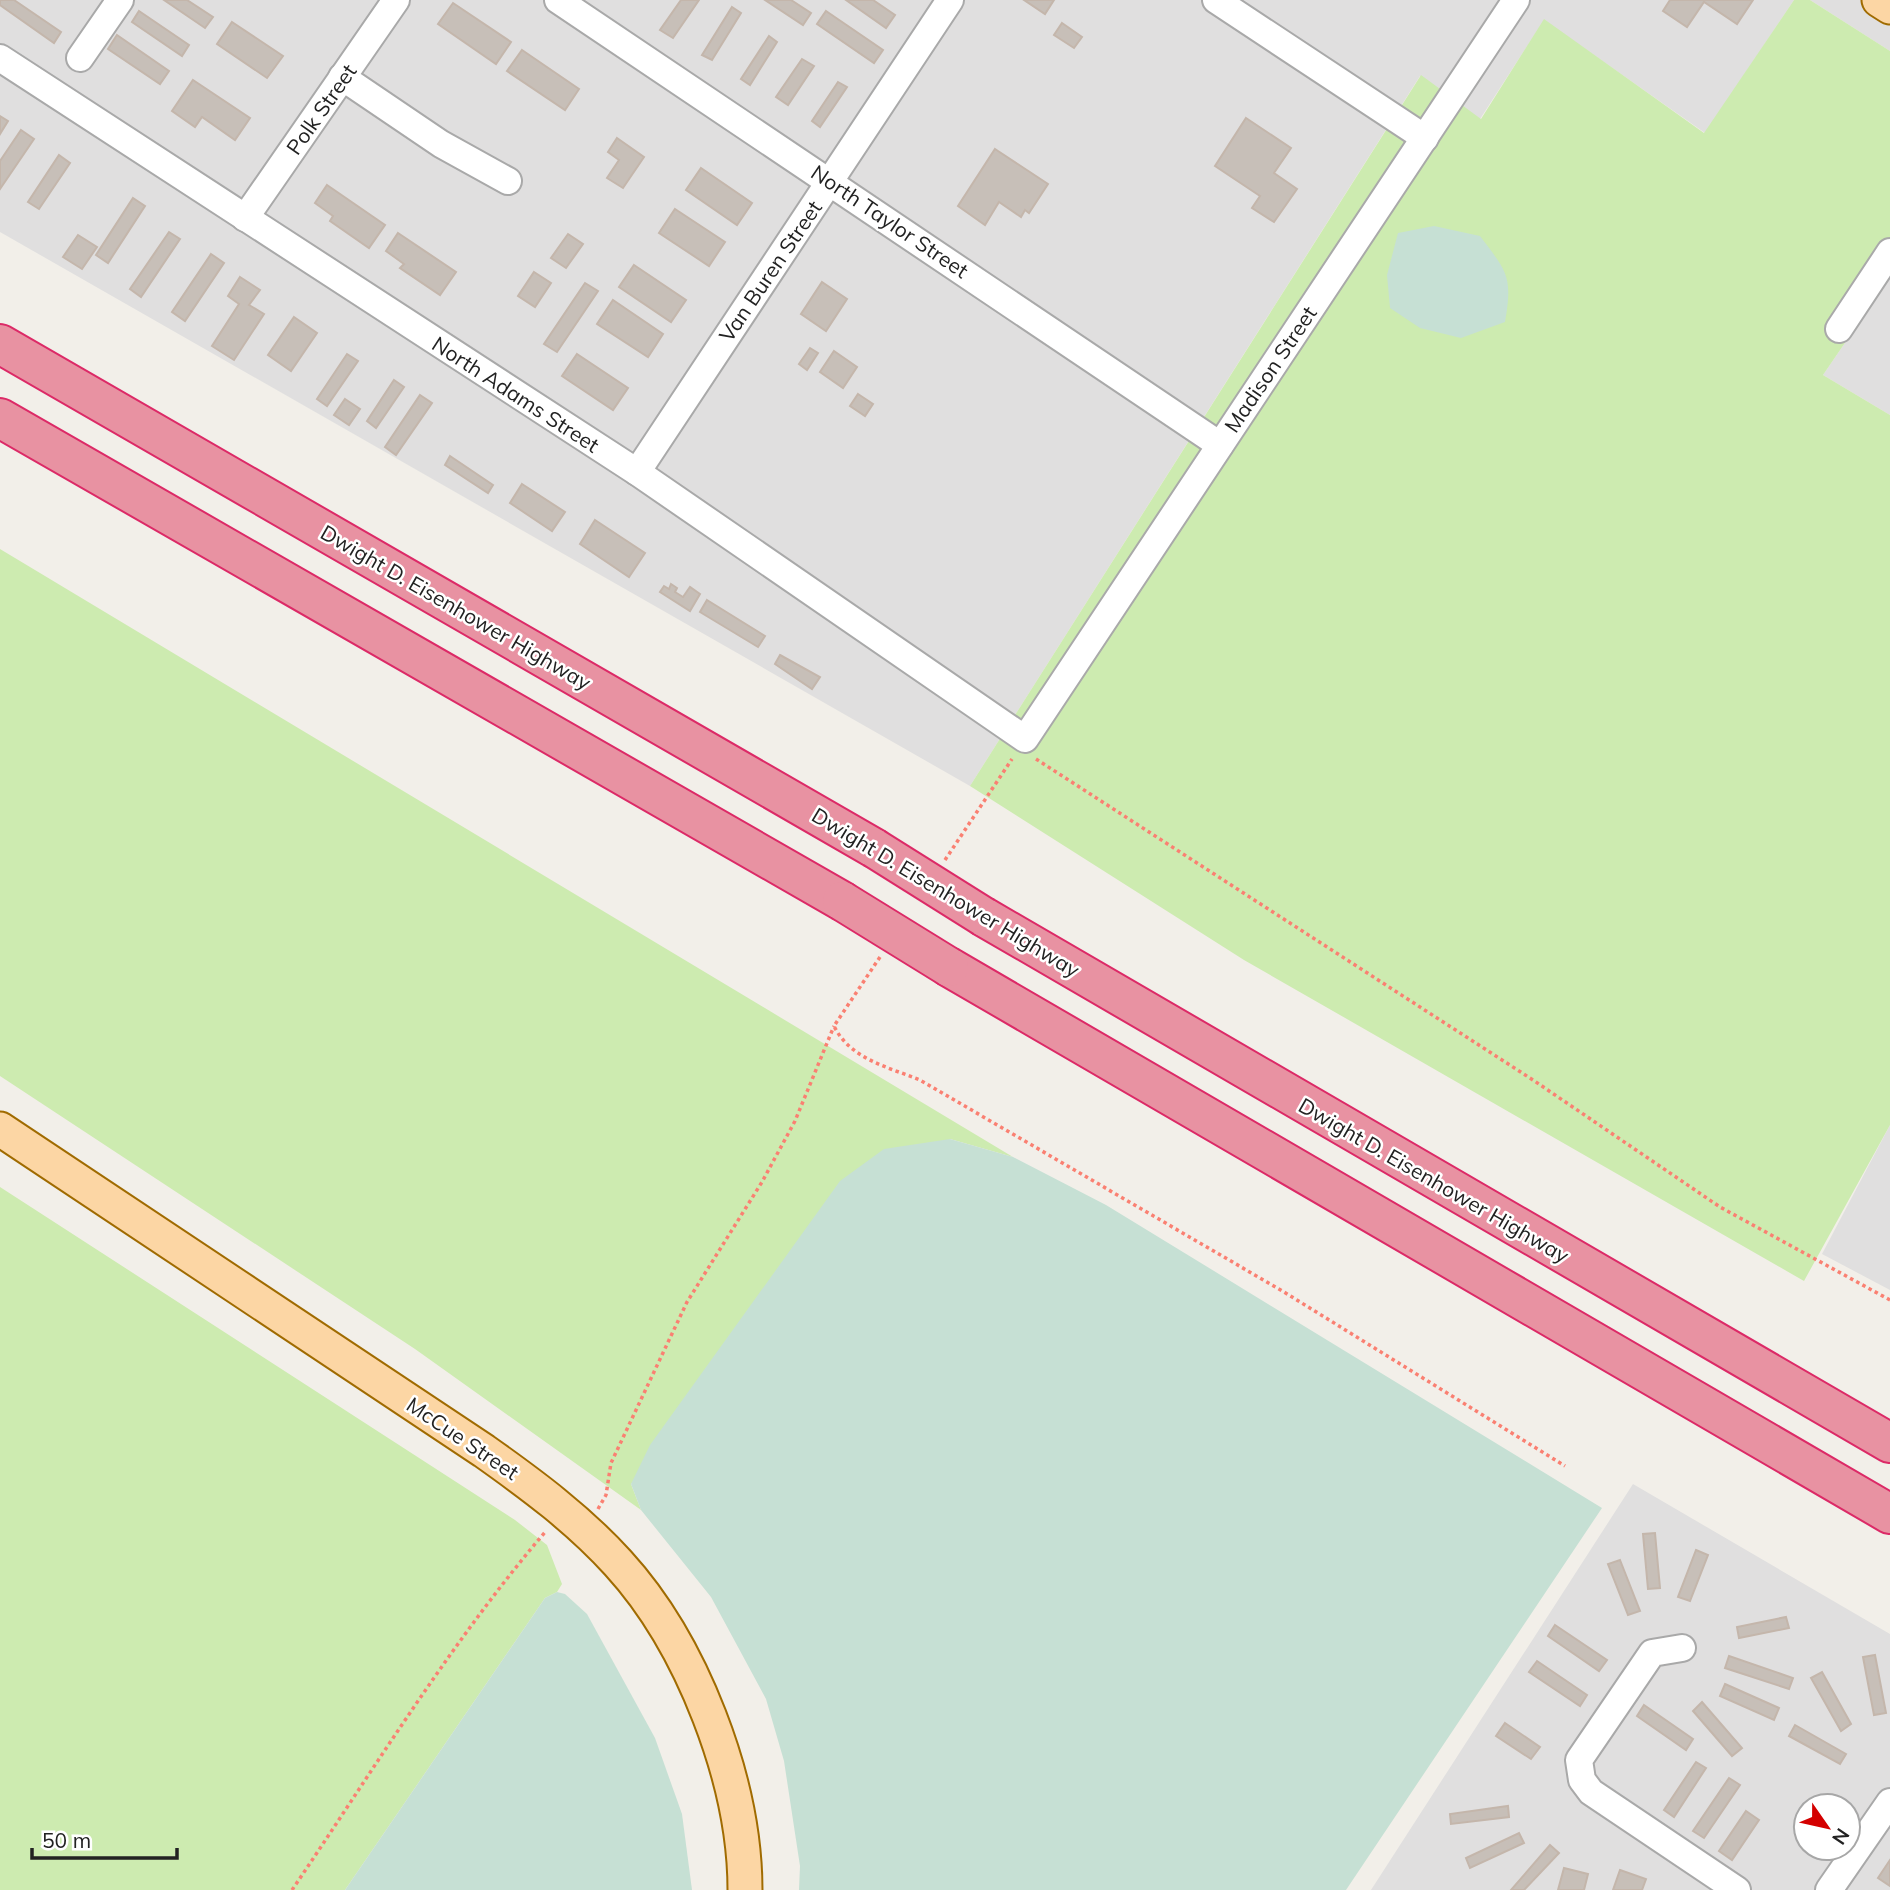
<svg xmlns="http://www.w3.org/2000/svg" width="1890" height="1890" viewBox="0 0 1890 1890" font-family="Mulish,sans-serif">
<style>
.residential{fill:#e0dfdf;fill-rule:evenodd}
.grass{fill:#cdebb0}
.wetland{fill:#c6e0d4}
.building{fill:#c7bfb8;stroke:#c4b6ab;stroke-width:2}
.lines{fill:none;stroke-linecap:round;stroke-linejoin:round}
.minor-casing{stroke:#a9a9a9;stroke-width:30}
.major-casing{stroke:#a06b00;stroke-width:37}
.highway-casing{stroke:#dc2a67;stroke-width:42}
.path{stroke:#fa8072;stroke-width:3.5;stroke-dasharray:3.5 3.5;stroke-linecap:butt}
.minor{stroke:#fff;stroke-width:26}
.major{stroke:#fcd6a4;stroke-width:33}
.highway{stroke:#e892a2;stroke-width:38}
.highway-bridge-casing{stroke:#dc2a67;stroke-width:42;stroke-linecap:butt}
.highway-bridge{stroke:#e892a2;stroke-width:38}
.labels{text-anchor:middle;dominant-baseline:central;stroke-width:5;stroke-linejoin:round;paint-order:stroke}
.street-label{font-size:21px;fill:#222;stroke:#fff}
</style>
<rect width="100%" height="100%" fill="#f2efe9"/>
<g class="residential">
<polygon points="0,0 1794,0 1705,133 1544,20 1480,119 1420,76 970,786 0,232"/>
<polygon points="1810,0 1890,0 1890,51"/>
<polygon points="1890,277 1890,415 1823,375"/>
<polygon points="1890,1125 1890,1290 1822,1254"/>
<path d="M1633,1484l257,150v256h-519zM1806,1806h42v42h-42z"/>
</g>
<g class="grass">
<polygon points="1794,0 1810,0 1890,51 1890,277 1823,375 1890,415 1890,1125 1804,1281 1244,960 970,786 1421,75 1481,119 1544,19 1704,133"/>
<polygon points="0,549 1013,1157 950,1139 631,1484 641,1510 415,1349 0,1076"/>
<polygon points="0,1187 515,1520 547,1545 562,1584 557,1592 545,1598 345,1890 0,1890"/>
</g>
<g class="wetland">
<path d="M1434,226l46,10c27,36 33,40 25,86l-44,16 -41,-10 -30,-20 -3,-33 11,-42z"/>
<polygon points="950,1139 1013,1157 1106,1205 1602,1508 1346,1890 799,1890 800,1866 784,1761 766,1699 711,1597 641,1510 631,1484 650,1445 840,1181 884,1149"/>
<polygon points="557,1592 565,1594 587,1614 655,1738 682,1814 692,1890 345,1890 545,1598"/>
</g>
<g class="building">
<polygon points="0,0 14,0 61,32 54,43 0,5"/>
<polygon points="164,0 187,0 213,17 205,28"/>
<polygon points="681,0 699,0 673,38 660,30"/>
<polygon points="765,0 791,0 811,13 803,25"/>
<polygon points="846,0 873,0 895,15 886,28"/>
<polygon points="1024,0 1054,0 1045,14"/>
<polygon points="1670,0 1753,0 1737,24 1704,2 1687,27 1663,11"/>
<polygon points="453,3 511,42 496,64 438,24"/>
<polygon points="732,7 741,13 712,60 702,55"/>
<polygon points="139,11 189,45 182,56 132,22"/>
<polygon points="826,11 883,50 874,63 817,24"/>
<polygon points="232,22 283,56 267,78 217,44"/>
<polygon points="1062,23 1082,37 1074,48 1054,35"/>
<polygon points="117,35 169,71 160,84 108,49"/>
<polygon points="769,36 777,42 750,85 741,79"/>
<polygon points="522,50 579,89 565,110 507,71"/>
<polygon points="802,59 814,66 788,105 776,97"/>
<polygon points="193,80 250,118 235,140 202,117 195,127 172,111"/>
<polygon points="838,82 847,87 820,127 812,121"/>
<polygon points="0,116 8,121 0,134"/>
<polygon points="1246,118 1291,148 1274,173 1297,189 1274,222 1252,208 1260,196 1215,166"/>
<polygon points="21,130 34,139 0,189 0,161"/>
<polygon points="617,138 644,157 623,188 607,178 619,160 608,152"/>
<polygon points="995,149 1048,184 1029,213 1025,210 1021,217 999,202 985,225 958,206"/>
<polygon points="59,155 70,163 39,209 28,202"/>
<polygon points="701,168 752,203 737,225 686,190"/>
<polygon points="327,185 385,225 369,248 330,221 333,216 315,203"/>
<polygon points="133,198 145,206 108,263 96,255"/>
<polygon points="675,209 725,242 709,266 659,233"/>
<polygon points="169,232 180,239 141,297 130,289"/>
<polygon points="398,233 456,272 440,295 400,268 404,264 386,251"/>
<polygon points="568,234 583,244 566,268 551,258"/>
<polygon points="78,235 97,247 82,269 63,257"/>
<polygon points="211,254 224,263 185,321 172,312"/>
<polygon points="634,265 686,300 671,322 619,287"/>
<polygon points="534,272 551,283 535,307 518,296"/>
<polygon points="240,277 260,290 249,305 264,314 234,360 212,346 239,304 228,296"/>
<polygon points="822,282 847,299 826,331 801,314"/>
<polygon points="585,283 598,291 557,352 544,344"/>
<polygon points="613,300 663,334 648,357 597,324"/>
<polygon points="294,317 317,333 291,371 268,355"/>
<polygon points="810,348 818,353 807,370 799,364"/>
<polygon points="834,351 857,367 843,388 820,372"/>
<polygon points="347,354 358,361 327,406 317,399"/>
<polygon points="577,354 628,388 613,410 562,376"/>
<polygon points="394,380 404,387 376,428 367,421"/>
<polygon points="858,394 873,404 865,416 850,406"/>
<polygon points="420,395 432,403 396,455 385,447"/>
<polygon points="345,399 360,409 349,425 334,415"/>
<polygon points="450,456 493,485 488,493 445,465"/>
<polygon points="522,484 565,512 552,531 510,503"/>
<polygon points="595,520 645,553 629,577 580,544"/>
<polygon points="671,584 677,588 675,592 683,597 690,587 700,594 690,611 660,592 664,586 669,589"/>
<polygon points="707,600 765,636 758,647 700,612"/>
<polygon points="780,655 820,677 812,689 775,664"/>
<polygon points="1655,1533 1660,1588 1648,1589 1643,1534"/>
<polygon points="1696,1550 1708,1555 1690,1601 1678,1597"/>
<polygon points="1620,1560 1640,1611 1628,1615 1608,1564"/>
<polygon points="1786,1617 1789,1628 1739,1638 1737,1627"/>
<polygon points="1555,1625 1607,1660 1599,1671 1548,1636"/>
<polygon points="1875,1655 1886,1713 1874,1715 1863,1657"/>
<polygon points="1729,1656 1793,1678 1789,1689 1725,1668"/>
<polygon points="1537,1661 1587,1695 1580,1706 1529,1672"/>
<polygon points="1822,1672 1851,1724 1841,1731 1811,1678"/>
<polygon points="1725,1684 1779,1708 1774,1720 1720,1696"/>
<polygon points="1702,1702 1742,1748 1732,1756 1693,1711"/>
<polygon points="1644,1705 1693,1739 1686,1750 1637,1716"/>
<polygon points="1505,1723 1540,1747 1531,1759 1496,1736"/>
<polygon points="1795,1725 1846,1754 1840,1764 1789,1736"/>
<polygon points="1696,1762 1706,1768 1674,1817 1664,1810"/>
<polygon points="1729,1778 1740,1785 1704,1838 1693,1831"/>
<polygon points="1508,1806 1509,1817 1451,1824 1450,1814"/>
<polygon points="1746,1811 1759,1820 1732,1860 1719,1851"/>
<polygon points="1519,1833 1524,1843 1470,1868 1466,1858"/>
<polygon points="1550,1845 1559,1853 1524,1890 1511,1890"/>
<polygon points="1890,1860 1890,1886 1878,1878"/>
<polygon points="1564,1868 1588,1874 1584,1890 1558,1890"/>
<polygon points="1620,1870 1646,1879 1642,1890 1613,1890"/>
</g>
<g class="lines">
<g class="minor-casing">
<g id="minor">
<polyline points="558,0 1220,445"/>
<polyline points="1216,0 1425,138"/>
<polyline points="0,58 637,472 1025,739 1516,0"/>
<polyline points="80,58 120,0"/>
<polyline points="342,77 441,144 508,181"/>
<polyline points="245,218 396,0"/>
<polyline points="1839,329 1890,252"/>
<polyline points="637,472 950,0"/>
<polyline points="1682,1648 1652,1653 1579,1760 1582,1780 1591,1792 1737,1890"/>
<polyline points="1829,1890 1890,1802"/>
</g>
</g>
<g class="major-casing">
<g id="major">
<polyline points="1879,0 1890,7"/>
<path d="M0,1129l484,322c48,34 94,68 134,112 74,81 127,218 127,327"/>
</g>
</g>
<g class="highway-casing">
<g id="highway">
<polyline points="0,344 874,848"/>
<polyline points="0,418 842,901"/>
<polyline points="984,917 1890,1443"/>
<polyline points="949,967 1890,1514"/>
</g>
</g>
<g class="path">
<polyline points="1036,759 1533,1080 1720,1207 1890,1300"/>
<polyline points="945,860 1012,759"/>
<path d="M880,957l-46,69c16,33 54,41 86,54l364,212 281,174"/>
<polyline points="598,1509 606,1495 611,1463 687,1302 762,1182 795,1121 834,1026"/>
<path d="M292,1890c82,-121 159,-248 254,-359"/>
</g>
<use href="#minor" class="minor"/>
<use href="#major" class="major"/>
<use href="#highway" class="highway"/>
<g class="highway-bridge-casing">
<g id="highway-bridge">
<polyline points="874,848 984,917"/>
<polyline points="842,901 949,967"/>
</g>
</g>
<use href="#highway-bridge" class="highway-bridge"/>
</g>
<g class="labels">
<g class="street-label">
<text transform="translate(321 109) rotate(-55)">Polk Street</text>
<text transform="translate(890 221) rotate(34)">North Taylor Street</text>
<text transform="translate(770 271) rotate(-56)">Van Buren Street</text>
<text transform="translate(1270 369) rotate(-56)">Madison Street</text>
<text transform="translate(516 394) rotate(33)">North Adams Street</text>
<text transform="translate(456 607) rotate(30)">Dwight D. Eisenhower Highway</text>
<text transform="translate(946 892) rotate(31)">Dwight D. Eisenhower Highway</text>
<text transform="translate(1434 1180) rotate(30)">Dwight D. Eisenhower Highway</text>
<text transform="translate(463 1438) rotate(34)">McCue Street</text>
</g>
</g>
<g transform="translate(1827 1827) rotate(124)"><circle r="33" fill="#ffffff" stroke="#a7a7a7" stroke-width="2"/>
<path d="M0-5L12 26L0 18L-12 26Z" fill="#d40000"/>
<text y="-10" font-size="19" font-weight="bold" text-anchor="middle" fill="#222222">N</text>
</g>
<path d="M32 1848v10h145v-10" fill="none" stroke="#222222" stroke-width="3.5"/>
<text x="42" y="1848" font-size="21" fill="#222222" stroke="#ffffff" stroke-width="5" paint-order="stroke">50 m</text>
</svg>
